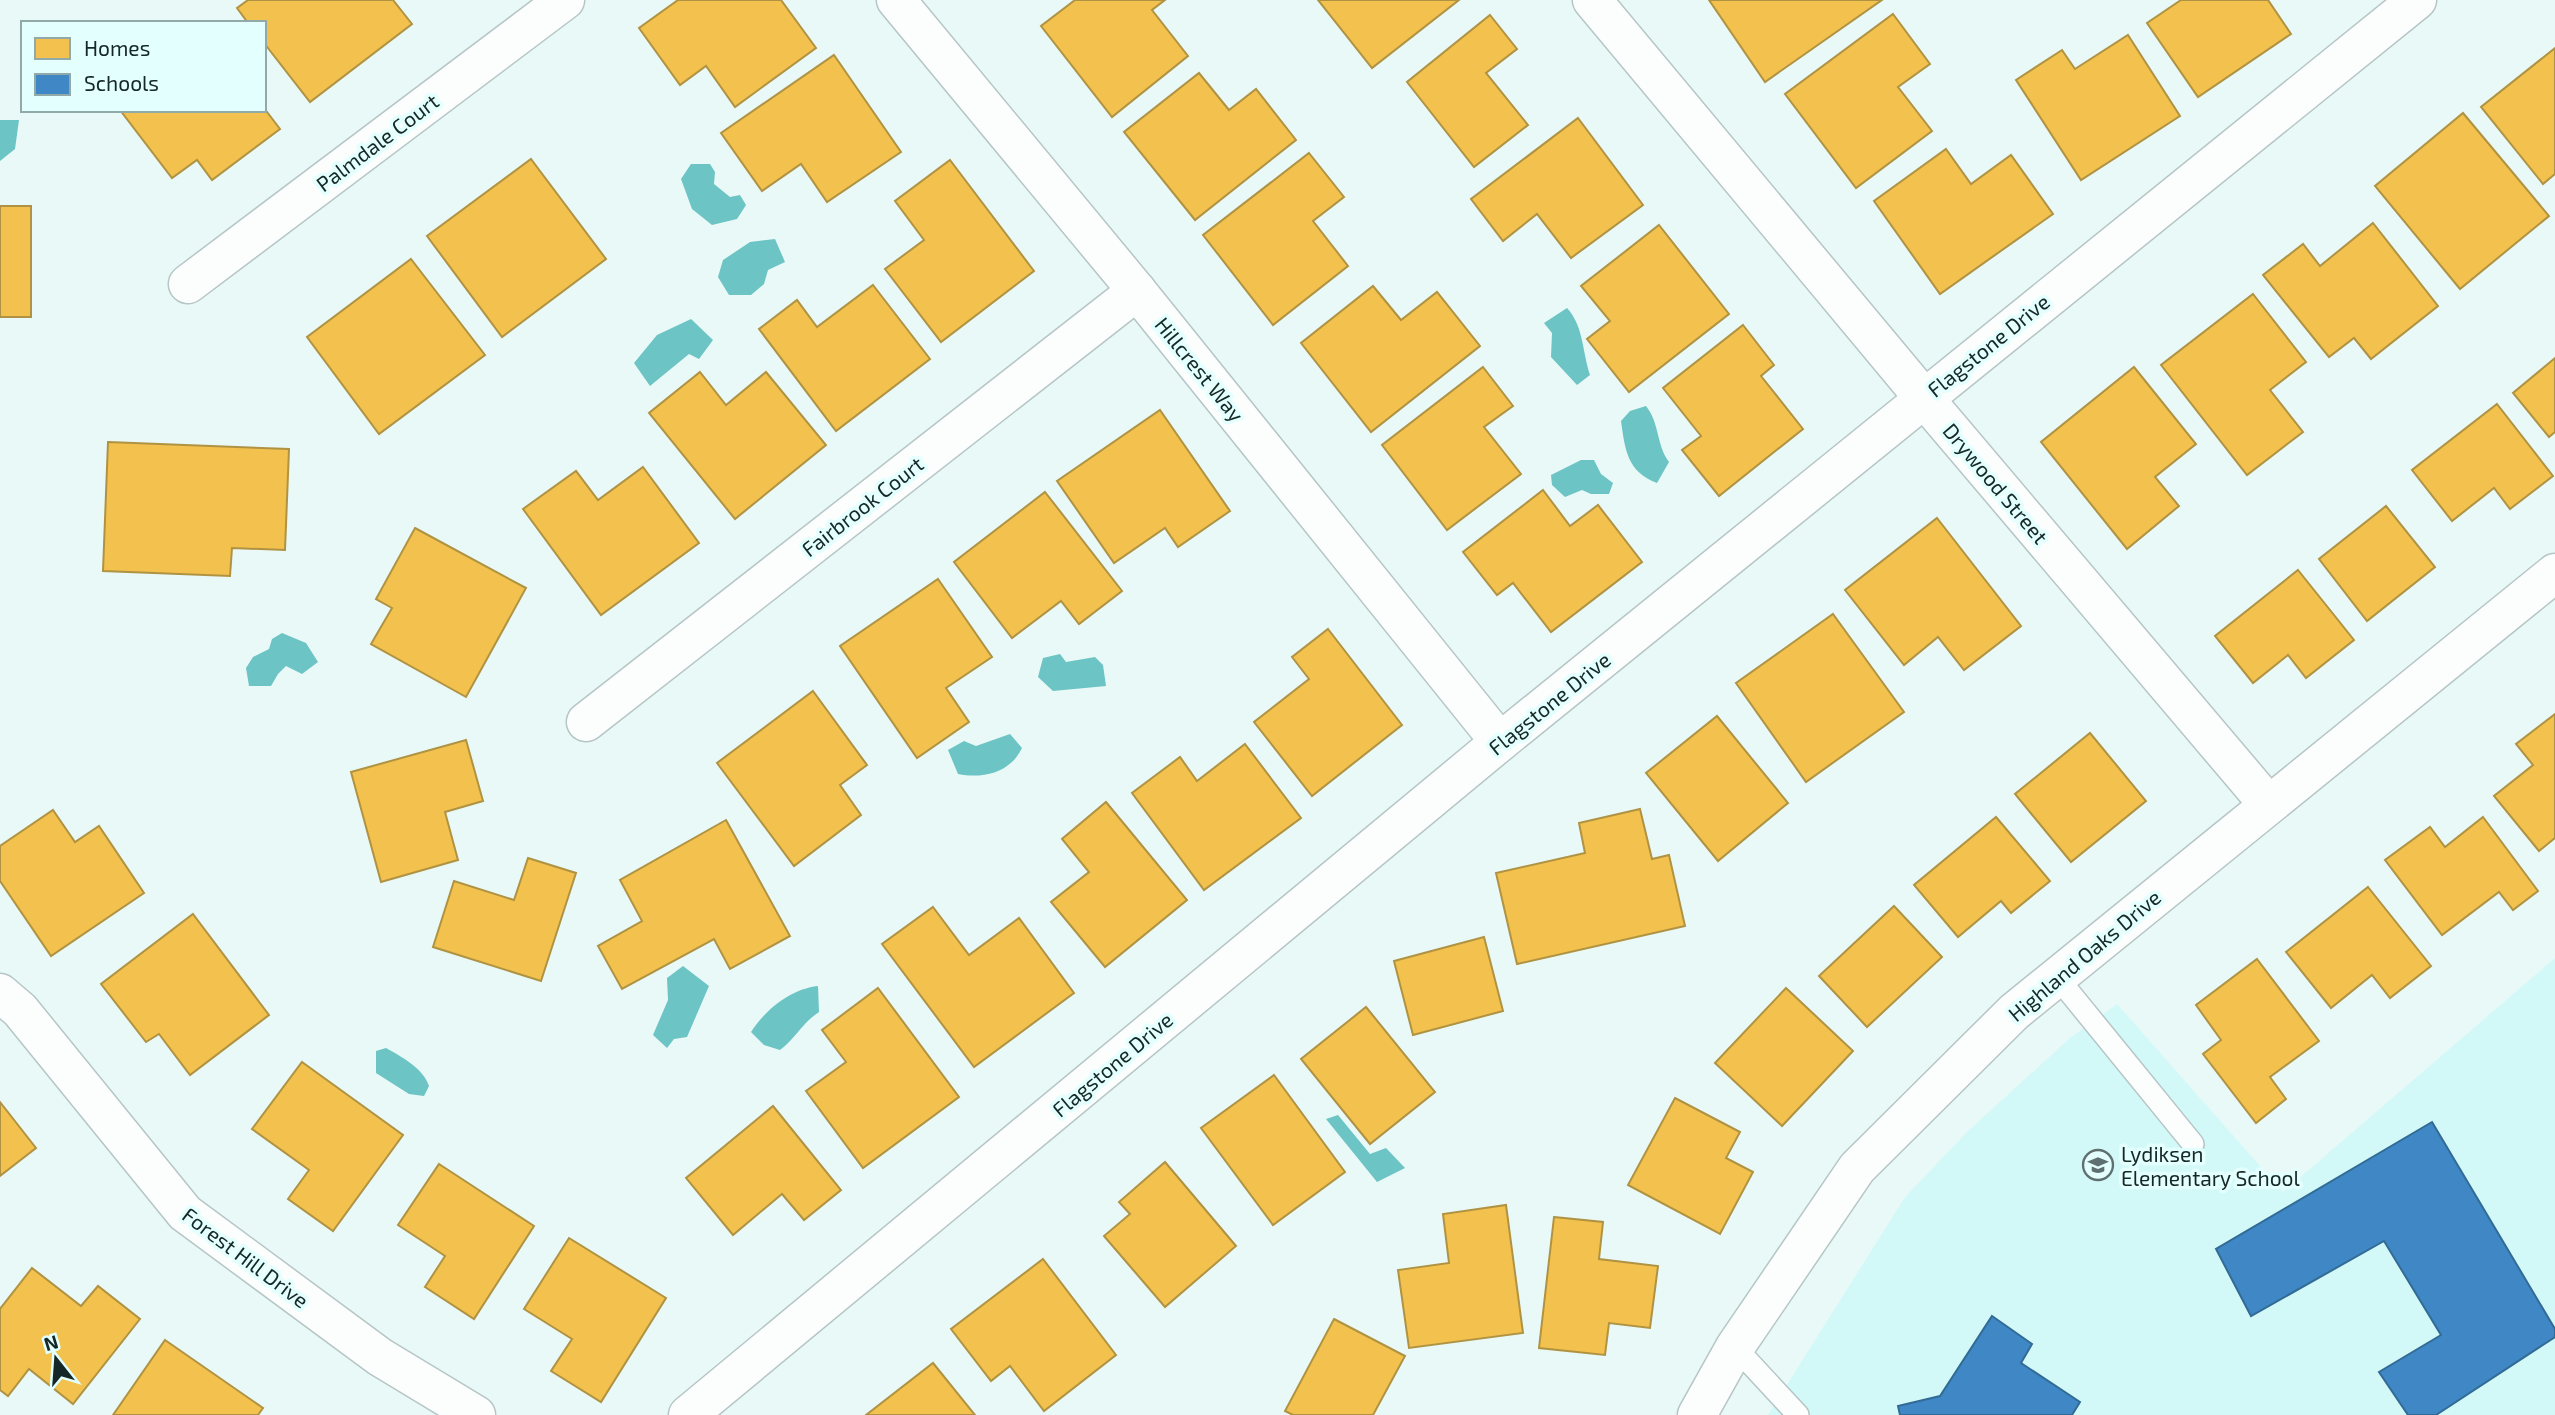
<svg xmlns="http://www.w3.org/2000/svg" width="2555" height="1415" viewBox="0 0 2555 1415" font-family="'Exo 2',sans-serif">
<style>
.built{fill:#d2f9f7}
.water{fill:#6cc4c4}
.homes{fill:#f2c14e;stroke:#b09342;stroke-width:2}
.schools{fill:#3f88c5;stroke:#326b95;stroke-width:2}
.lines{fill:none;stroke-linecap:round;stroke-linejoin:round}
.lane-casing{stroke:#b6c5c5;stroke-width:24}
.street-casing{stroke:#b6c5c5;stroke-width:41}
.lane{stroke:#fcfefe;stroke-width:21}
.street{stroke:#fcfefe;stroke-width:38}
.labels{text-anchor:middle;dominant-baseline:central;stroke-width:7;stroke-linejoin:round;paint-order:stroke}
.street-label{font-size:21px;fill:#152726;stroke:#e3fffe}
.poi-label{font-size:21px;fill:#152726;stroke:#e3fffe;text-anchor:start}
</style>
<rect width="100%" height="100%" fill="#e9f9f8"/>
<polygon class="built" points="2555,958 2555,1415 1768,1415 1905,1197 1968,1131 2070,1038 2117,1004 2283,1192"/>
<g class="water">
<polygon points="0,120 19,120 15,149 0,161"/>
<polygon points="691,164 710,164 715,172 714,184 730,197 740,195 746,205 737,219 712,225 692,209 681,179"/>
<polygon points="775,239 785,262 768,270 764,284 751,295 729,295 718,277 723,260 750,242"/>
<path d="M1567,308c17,19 15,43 23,67l-13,10 -26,-28 1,-24 -8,-10z"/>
<polygon points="691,319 713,340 699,359 689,354 650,386 634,363 657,335"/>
<path d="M1646,406c14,18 10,38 23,56l-12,21c-30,-11 -32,-34 -36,-62l9,-10z"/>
<polygon points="1581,460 1594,460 1601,474 1613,483 1609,494 1591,494 1582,490 1565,497 1552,485 1551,475"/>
<polygon points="282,633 306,643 318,662 302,674 286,666 278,674 271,686 249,686 246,668 253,657 269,649 272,639"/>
<polygon points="1060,654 1066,662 1095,657 1103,665 1106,686 1053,691 1038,677 1043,658"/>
<path d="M1010,734l12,14c-12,25 -39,31 -64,26l-10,-24 16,-9 12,5z"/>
<polygon points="683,966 709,986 687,1037 674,1039 667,1048 653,1035 668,1000 667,978"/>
<path d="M818,986l1,26c-17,11 -23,26 -39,38l-16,-5 -13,-13c15,-23 40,-43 67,-46z"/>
<path d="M386,1048c16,9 37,20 43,38l-5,10 -15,-2 -33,-21v-22z"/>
<polygon points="1338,1115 1370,1154 1386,1148 1405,1168 1377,1182 1326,1119"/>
</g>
<g class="homes">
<polygon points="248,0 393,0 412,24 310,102 264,43 264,23 248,23 237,8"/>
<polygon points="678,0 781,0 816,48 735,107 706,66 680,85 639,28"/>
<polygon points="1075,0 1165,0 1152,10 1188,56 1112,117 1041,26"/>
<polygon points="1318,0 1459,0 1372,68"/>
<polygon points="1709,0 1882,0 1765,82"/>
<polygon points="2181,0 2268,0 2291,34 2198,97 2147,23"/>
<polygon points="1893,14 1930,64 1898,87 1932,131 1856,188 1785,94"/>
<polygon points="1490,15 1517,49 1486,73 1528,125 1474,167 1407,82"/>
<polygon points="2128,35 2180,116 2081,180 2016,80 2062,50 2075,69"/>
<polygon points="2555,48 2555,174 2543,184 2481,107"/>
<polygon points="834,55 901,152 827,202 801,164 762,191 721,133"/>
<polygon points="1199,73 1229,110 1256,89 1296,140 1195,220 1124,132"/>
<polygon points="264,108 280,129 212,180 197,160 172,178 120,110 264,110"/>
<polygon points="2463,113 2549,216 2460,289 2375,186"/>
<polygon points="1578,118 1643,205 1571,258 1537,214 1503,241 1471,199"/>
<polygon points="1946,149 1971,184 2011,155 2053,214 1940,294 1874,201"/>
<polygon points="1309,153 1344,197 1313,221 1348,266 1273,325 1203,235"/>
<polygon points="531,159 606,259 502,337 427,236"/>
<polygon points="950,160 1034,271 941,342 885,269 924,240 895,201"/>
<rect x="0" y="206" width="31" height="111"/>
<polygon points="2373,223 2438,306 2371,359 2354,338 2329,357 2263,275 2303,244 2320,266"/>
<polygon points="1659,225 1729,314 1629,392 1587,339 1610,321 1581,286"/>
<polygon points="411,259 485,355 379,434 307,337"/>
<polygon points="873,285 930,359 836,431 759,329 797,300 817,327"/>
<polygon points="1373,286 1401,320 1437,292 1480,346 1371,432 1301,343"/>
<polygon points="2253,294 2306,362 2270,390 2303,432 2247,475 2161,365"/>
<polygon points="1743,325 1774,365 1761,376 1803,429 1719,496 1682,450 1701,436 1663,388"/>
<polygon points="2555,358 2555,432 2549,437 2513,393"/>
<polygon points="1483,367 1513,406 1484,427 1521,474 1447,530 1382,445"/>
<polygon points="2134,367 2196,444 2155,477 2179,506 2127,549 2041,442"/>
<polygon points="700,372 726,405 766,372 826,445 735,519 649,413"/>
<polygon points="2497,404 2553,476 2510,509 2494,488 2452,521 2412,470"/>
<polygon points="1160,410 1230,511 1178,547 1165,528 1114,563 1057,481"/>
<polygon points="108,442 289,449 285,550 232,548 230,576 103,571"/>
<polygon points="643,467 699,543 601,615 523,509 576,471 598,500"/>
<polygon points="1543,490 1570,526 1598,505 1642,562 1551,632 1513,583 1497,595 1463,552"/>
<polygon points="1045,492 1122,591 1079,624 1061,601 1012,638 954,562"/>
<polygon points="2386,506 2435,567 2367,621 2319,559"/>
<polygon points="1937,518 2021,626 1964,670 1938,637 1904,665 1845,590"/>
<polygon points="415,528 526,588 466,697 371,644 392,608 376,599"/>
<polygon points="2298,570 2354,640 2306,678 2288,655 2253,683 2215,636"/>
<polygon points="938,579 992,657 946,688 969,722 917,758 840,646"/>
<polygon points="1833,614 1904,712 1806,782 1736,683"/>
<polygon points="1328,629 1402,725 1312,796 1254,722 1309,679 1292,657"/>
<polygon points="813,691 867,765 840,785 861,815 794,866 717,763"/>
<polygon points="2555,714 2555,838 2539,851 2494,796 2533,765 2516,744"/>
<polygon points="1717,716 1788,803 1718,861 1646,773"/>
<polygon points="2090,733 2146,801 2071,862 2015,794"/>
<polygon points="466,740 483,801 445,812 458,860 381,882 351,772"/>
<polygon points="1245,744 1301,818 1204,890 1132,793 1180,757 1197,781"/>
<polygon points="1106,802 1187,900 1105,967 1051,902 1089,872 1062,839"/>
<polygon points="1640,809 1652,859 1669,855 1685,926 1517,964 1496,873 1585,853 1579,823"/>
<polygon points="53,810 75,842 99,826 144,893 51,956 0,881 0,846"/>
<polygon points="1996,817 2050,881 2011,913 2001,901 1958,937 1914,885"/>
<polygon points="2483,817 2538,891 2513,910 2499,892 2442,935 2385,860 2430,827 2445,847"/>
<polygon points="726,820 790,936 730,969 714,939 622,989 598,946 642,921 620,880"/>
<polygon points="528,858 576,873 541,981 433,947 454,881 514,900"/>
<polygon points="2368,887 2431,966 2390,998 2372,975 2331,1008 2286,952"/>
<polygon points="1894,906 1942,957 1867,1027 1819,976"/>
<polygon points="933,907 969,955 1019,918 1074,993 974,1067 882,944"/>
<polygon points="193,914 269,1015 190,1075 159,1034 146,1042 101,984"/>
<polygon points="1484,937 1503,1011 1413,1035 1394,961"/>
<polygon points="2257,959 2319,1041 2270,1077 2286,1099 2256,1123 2203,1054 2221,1040 2196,1005"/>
<polygon points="878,988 959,1097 863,1168 806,1091 846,1062 822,1030"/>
<polygon points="1786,988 1853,1051 1782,1126 1715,1063"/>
<polygon points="1366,1007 1435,1092 1370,1144 1301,1059"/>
<polygon points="302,1062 403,1135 333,1231 288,1199 309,1170 252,1129"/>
<polygon points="1274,1075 1345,1172 1273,1225 1201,1128"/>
<polygon points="1675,1098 1740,1132 1726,1158 1753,1172 1720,1234 1628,1185"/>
<polygon points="0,1102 36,1148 0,1176"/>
<polygon points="773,1106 841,1190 804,1220 782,1194 733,1235 686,1178"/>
<polygon points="1165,1162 1236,1246 1165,1307 1104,1236 1130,1214 1119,1202"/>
<polygon points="439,1164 534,1226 474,1319 425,1287 445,1256 398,1225"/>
<polygon points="1506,1205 1523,1333 1409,1348 1398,1270 1449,1263 1443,1214"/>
<polygon points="1554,1217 1603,1222 1599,1259 1658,1266 1650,1328 1609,1323 1605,1355 1539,1348"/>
<polygon points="569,1238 666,1298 601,1402 551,1371 572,1339 524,1309"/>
<polygon points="1043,1259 1116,1355 1044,1411 1010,1366 991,1381 951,1329"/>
<polygon points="32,1268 81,1306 98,1286 140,1319 73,1404 29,1369 8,1396 0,1390 0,1309"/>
<polygon points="1334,1319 1405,1356 1373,1415 1293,1415 1285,1411"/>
<polygon points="165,1340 263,1408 258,1415 113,1415"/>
<polygon points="933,1363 975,1415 866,1415"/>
</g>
<g class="schools">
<polygon points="2432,1122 2555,1329 2555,1337 2436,1415 2408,1415 2379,1372 2441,1335 2384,1241 2251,1316 2216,1249"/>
<polygon points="1992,1316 2032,1344 2021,1363 2080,1402 2072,1415 1900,1415 1898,1406 1940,1396"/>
</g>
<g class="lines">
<g class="lane-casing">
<g id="lane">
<polyline points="2057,977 2193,1144"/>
<polyline points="1735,1347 1798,1415"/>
</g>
</g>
<g class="street-casing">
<g id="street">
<polyline points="896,0 1137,291 1500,742"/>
<polyline points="1592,0 1923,397 2268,804"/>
<polyline points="188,284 565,0"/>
<polyline points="586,722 1137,291"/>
<polyline points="0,993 20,1010 185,1213 380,1357 476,1415"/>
<polyline points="688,1415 1500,742 2417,0"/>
<polyline points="1697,1415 1735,1347 1857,1168 2014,1012 2555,573"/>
</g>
</g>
<use href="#lane" class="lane"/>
<use href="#street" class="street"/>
</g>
<defs>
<g id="school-ring" transform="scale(1.575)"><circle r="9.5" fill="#e3fffe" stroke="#5f7070" stroke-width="1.5"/><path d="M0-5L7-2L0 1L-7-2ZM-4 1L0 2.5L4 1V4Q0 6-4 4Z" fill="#5f7070"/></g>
</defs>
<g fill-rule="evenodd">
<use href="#school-ring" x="2098" y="1165"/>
</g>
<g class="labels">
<g class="street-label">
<text transform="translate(377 142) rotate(-37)">Palmdale Court</text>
<text transform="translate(1988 345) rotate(-39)">Flagstone Drive</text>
<text transform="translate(1200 369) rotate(51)">Hillcrest Way</text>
<text transform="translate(1996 483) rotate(50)">Drywood Street</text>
<text transform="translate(862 506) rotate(-38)">Fairbrook Court</text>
<text transform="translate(1549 703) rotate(-39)">Flagstone Drive</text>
<text transform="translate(2084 955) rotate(-40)">Highland Oaks Drive</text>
<text transform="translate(1112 1064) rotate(-40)">Flagstone Drive</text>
<text transform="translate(246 1257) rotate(37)">Forest Hill Drive</text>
</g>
<g class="poi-label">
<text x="2121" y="1153">Lydiksen<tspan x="2121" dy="24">Elementary School</tspan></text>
</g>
</g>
<rect x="21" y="21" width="245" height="91" fill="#e3fffe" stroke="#91a9a8" stroke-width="2"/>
<rect x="35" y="38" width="35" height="21" fill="#f2c14e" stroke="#91a9a8" stroke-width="2"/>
<text x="84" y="56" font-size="21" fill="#152726">Homes</text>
<rect x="35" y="74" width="35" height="21" fill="#3f88c5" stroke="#91a9a8" stroke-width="2"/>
<text x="84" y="91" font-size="21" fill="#152726">Schools</text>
<g transform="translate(56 1359) rotate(343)" stroke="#e3fffe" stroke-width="5" paint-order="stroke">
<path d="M0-5L12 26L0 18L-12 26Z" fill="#152726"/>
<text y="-10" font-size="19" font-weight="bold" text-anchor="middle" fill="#152726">N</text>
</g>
</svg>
